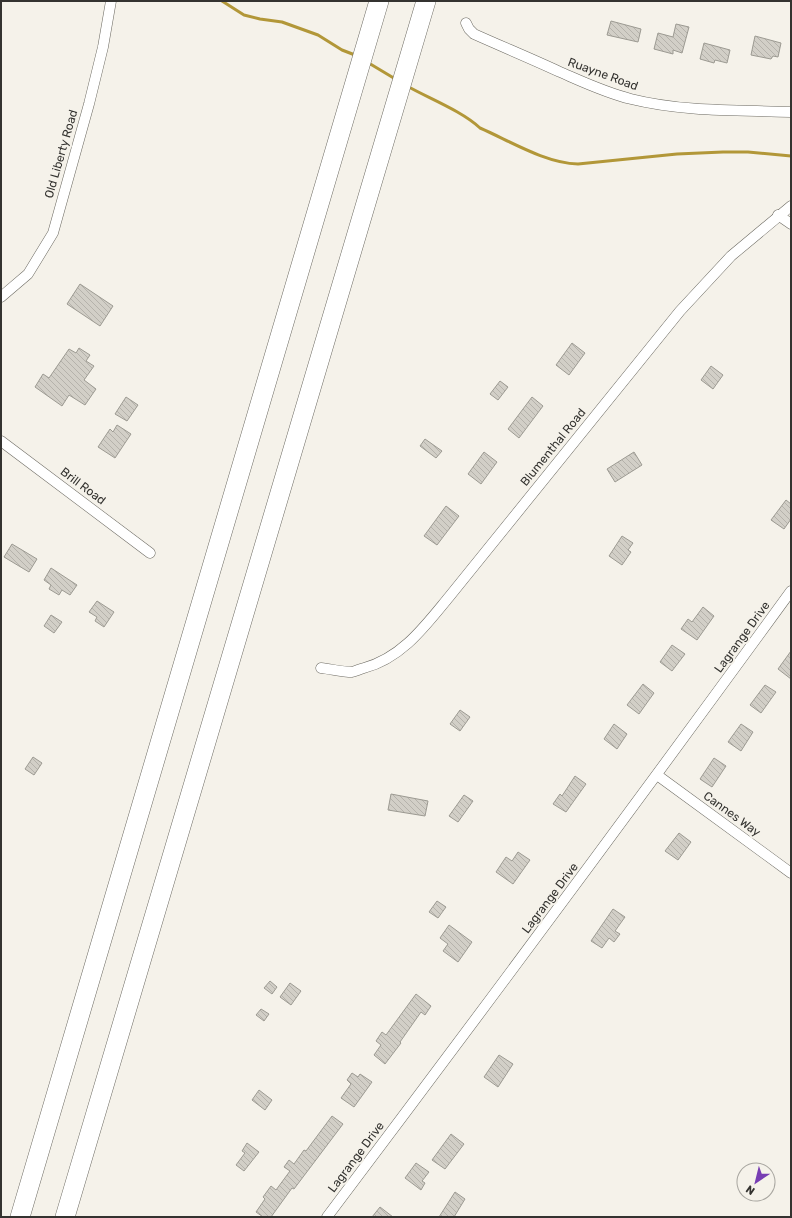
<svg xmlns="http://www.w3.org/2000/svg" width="792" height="1218" viewBox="0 0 792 1218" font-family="Rubik,sans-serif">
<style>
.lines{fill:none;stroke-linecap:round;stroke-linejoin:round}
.stream{stroke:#b29738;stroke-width:3}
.building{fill:url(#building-back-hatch);stroke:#9c9a92}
.minor-casing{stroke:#6c6a62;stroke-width:11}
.motorway-casing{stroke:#6c6a62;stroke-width:20}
.minor{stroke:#fff;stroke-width:10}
.motorway{stroke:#fff;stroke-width:19}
.labels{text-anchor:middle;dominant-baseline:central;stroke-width:4;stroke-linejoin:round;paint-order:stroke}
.street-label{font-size:12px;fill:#343330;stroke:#f5f2ea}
</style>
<defs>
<pattern id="building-back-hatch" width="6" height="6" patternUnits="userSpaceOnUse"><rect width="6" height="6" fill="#d2cfc7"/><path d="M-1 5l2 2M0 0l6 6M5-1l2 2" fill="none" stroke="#b5b2ab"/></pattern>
</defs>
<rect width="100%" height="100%" fill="#f5f2ea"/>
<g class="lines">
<g class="stream">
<polyline points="222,1 244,15 260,19 282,22 318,35 342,50 355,55"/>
<polyline points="367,62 397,80"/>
<path d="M407,86c21,12 55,25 73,42 30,13 65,35 98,36l99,-10 46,-2h25l43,4"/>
</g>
</g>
<g class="building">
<polygon points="611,21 641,29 638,42 607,35"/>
<polygon points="676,24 689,27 682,53 673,50 673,54 654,49 658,33 673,37"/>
<polygon points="755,36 781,43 778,57 773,56 771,59 751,55"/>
<polygon points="704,43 730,50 727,63 715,60 714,63 700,59"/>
<polygon points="80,284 113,306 100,326 67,304"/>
<polygon points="572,343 585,353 569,375 556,365"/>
<polygon points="79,348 90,355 86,361 94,366 84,380 96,389 85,405 69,395 62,406 35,387 43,374 49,378 69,349 76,353"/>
<polygon points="711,366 723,375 713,389 701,380"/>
<polygon points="500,381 508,387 498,400 490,394"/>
<polygon points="126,397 138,405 127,421 115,414"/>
<polygon points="532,397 543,406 519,438 508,429"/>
<polygon points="117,425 131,434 115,458 98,447 110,429 113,432"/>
<polygon points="425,439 442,451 436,458 420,446"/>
<polygon points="484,452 497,462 481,484 468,474"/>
<polygon points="634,452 642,465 615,482 607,469"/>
<polygon points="786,500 791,504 791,519 784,529 771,520"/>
<polygon points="446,506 459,516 437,545 424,536"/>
<polygon points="622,536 633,543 628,550 631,552 622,565 609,556"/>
<polygon points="12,544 37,559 29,572 4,557"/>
<polygon points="51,568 77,585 70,595 62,590 59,595 49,589 51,585 44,580"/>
<polygon points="97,601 114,612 104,627 95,621 97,617 89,612"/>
<polygon points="703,607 714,616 697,640 681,629 688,619 692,622"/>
<polygon points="51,615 62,622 54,633 44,626"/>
<polygon points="672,645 685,654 672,671 660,662"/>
<polygon points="791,651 791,679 778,669"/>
<polygon points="643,684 654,693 639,714 627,705"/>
<polygon points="765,685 776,692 761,713 750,705"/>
<polygon points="460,710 470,717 460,731 450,724"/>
<polygon points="614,724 627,734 617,749 604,739"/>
<polygon points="741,724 753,732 741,751 728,742"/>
<polygon points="33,757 42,763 34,775 25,769"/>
<polygon points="714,758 726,766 712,787 700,779"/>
<polygon points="575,776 586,784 566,812 553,804 560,794 562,796"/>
<polygon points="391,794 428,801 425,816 388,810"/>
<polygon points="464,795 473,801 458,822 449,816"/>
<polygon points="679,833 691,842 678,860 665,851"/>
<polygon points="518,852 530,860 513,884 496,872 506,857 512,861"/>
<polygon points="437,901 446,907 438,918 429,912"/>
<polygon points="613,909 625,917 615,931 620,934 614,942 609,938 602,948 591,941"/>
<polygon points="449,925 472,942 458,962 443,951 448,944 440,938"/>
<polygon points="270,981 277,987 272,994 264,988"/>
<polygon points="290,983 301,991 291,1005 280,997"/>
<polygon points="416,994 431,1006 425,1015 421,1012 400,1042 401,1043 385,1064 374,1055 381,1045 376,1041 382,1032 386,1035"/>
<polygon points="261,1009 269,1014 264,1021 256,1015"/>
<polygon points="499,1055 513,1064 498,1087 484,1077"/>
<polygon points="352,1073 358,1077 360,1074 372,1082 354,1107 341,1098 351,1084 347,1080"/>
<polygon points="259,1090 272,1100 265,1110 252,1100"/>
<polygon points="332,1116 343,1124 294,1189 292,1188 271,1217 263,1217 256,1212 265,1199 263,1197 271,1186 276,1190 290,1171 284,1167 289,1160 294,1164 304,1150 306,1151"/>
<polygon points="451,1134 464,1144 445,1169 432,1160"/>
<polygon points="247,1143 259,1152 244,1171 236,1165 245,1153 242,1151"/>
<polygon points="416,1163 429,1172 422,1181 425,1183 421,1190 405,1178"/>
<polygon points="455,1192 465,1199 454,1217 439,1217"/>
<polygon points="380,1207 393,1217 372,1217"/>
</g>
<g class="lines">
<g class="minor-casing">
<g id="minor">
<path d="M466,23l3,6 5,5c29,13 58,25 86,38 23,10 46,21 71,27 52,13 107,11 160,13"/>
<polyline points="778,215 791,224"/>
<polyline points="1,297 28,274 53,233 89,104 103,47 111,1"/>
<polyline points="1,441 150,553"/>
<path d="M321,668c10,1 21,4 31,4 4,-1 8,-3 12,-4 38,-10 61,-42 85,-71l231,-286 51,-55 60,-50"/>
<polyline points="657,775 791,873"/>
<path d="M327,1217c156,-207 311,-416 464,-626"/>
</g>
</g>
<g class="motorway-casing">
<g id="motorway">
<polyline points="20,1217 379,1"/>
<polyline points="65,1217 426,1"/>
</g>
</g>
<use href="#minor" class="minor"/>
<use href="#motorway" class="motorway"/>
</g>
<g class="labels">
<g class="street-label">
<text transform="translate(603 74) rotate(20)">Ruayne Road</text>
<text transform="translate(61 154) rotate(-74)">Old Liberty Road</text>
<text transform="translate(553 447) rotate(-51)">Blumenthal Road</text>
<text transform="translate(83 486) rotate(37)">Brill Road</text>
<text transform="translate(742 637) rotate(-54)">Lagrange Drive</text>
<text transform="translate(732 814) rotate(36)">Cannes Way</text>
<text transform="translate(550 898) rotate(-53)">Lagrange Drive</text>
<text transform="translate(356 1157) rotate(-53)">Lagrange Drive</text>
</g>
</g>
<rect width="792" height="1218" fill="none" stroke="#343330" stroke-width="4"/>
<g transform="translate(756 1182) rotate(215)"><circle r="19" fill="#f5f2ea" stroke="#a8a6a0"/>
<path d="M0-3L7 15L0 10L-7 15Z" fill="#773db3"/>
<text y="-6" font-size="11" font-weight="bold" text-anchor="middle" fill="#343330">N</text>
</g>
</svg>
